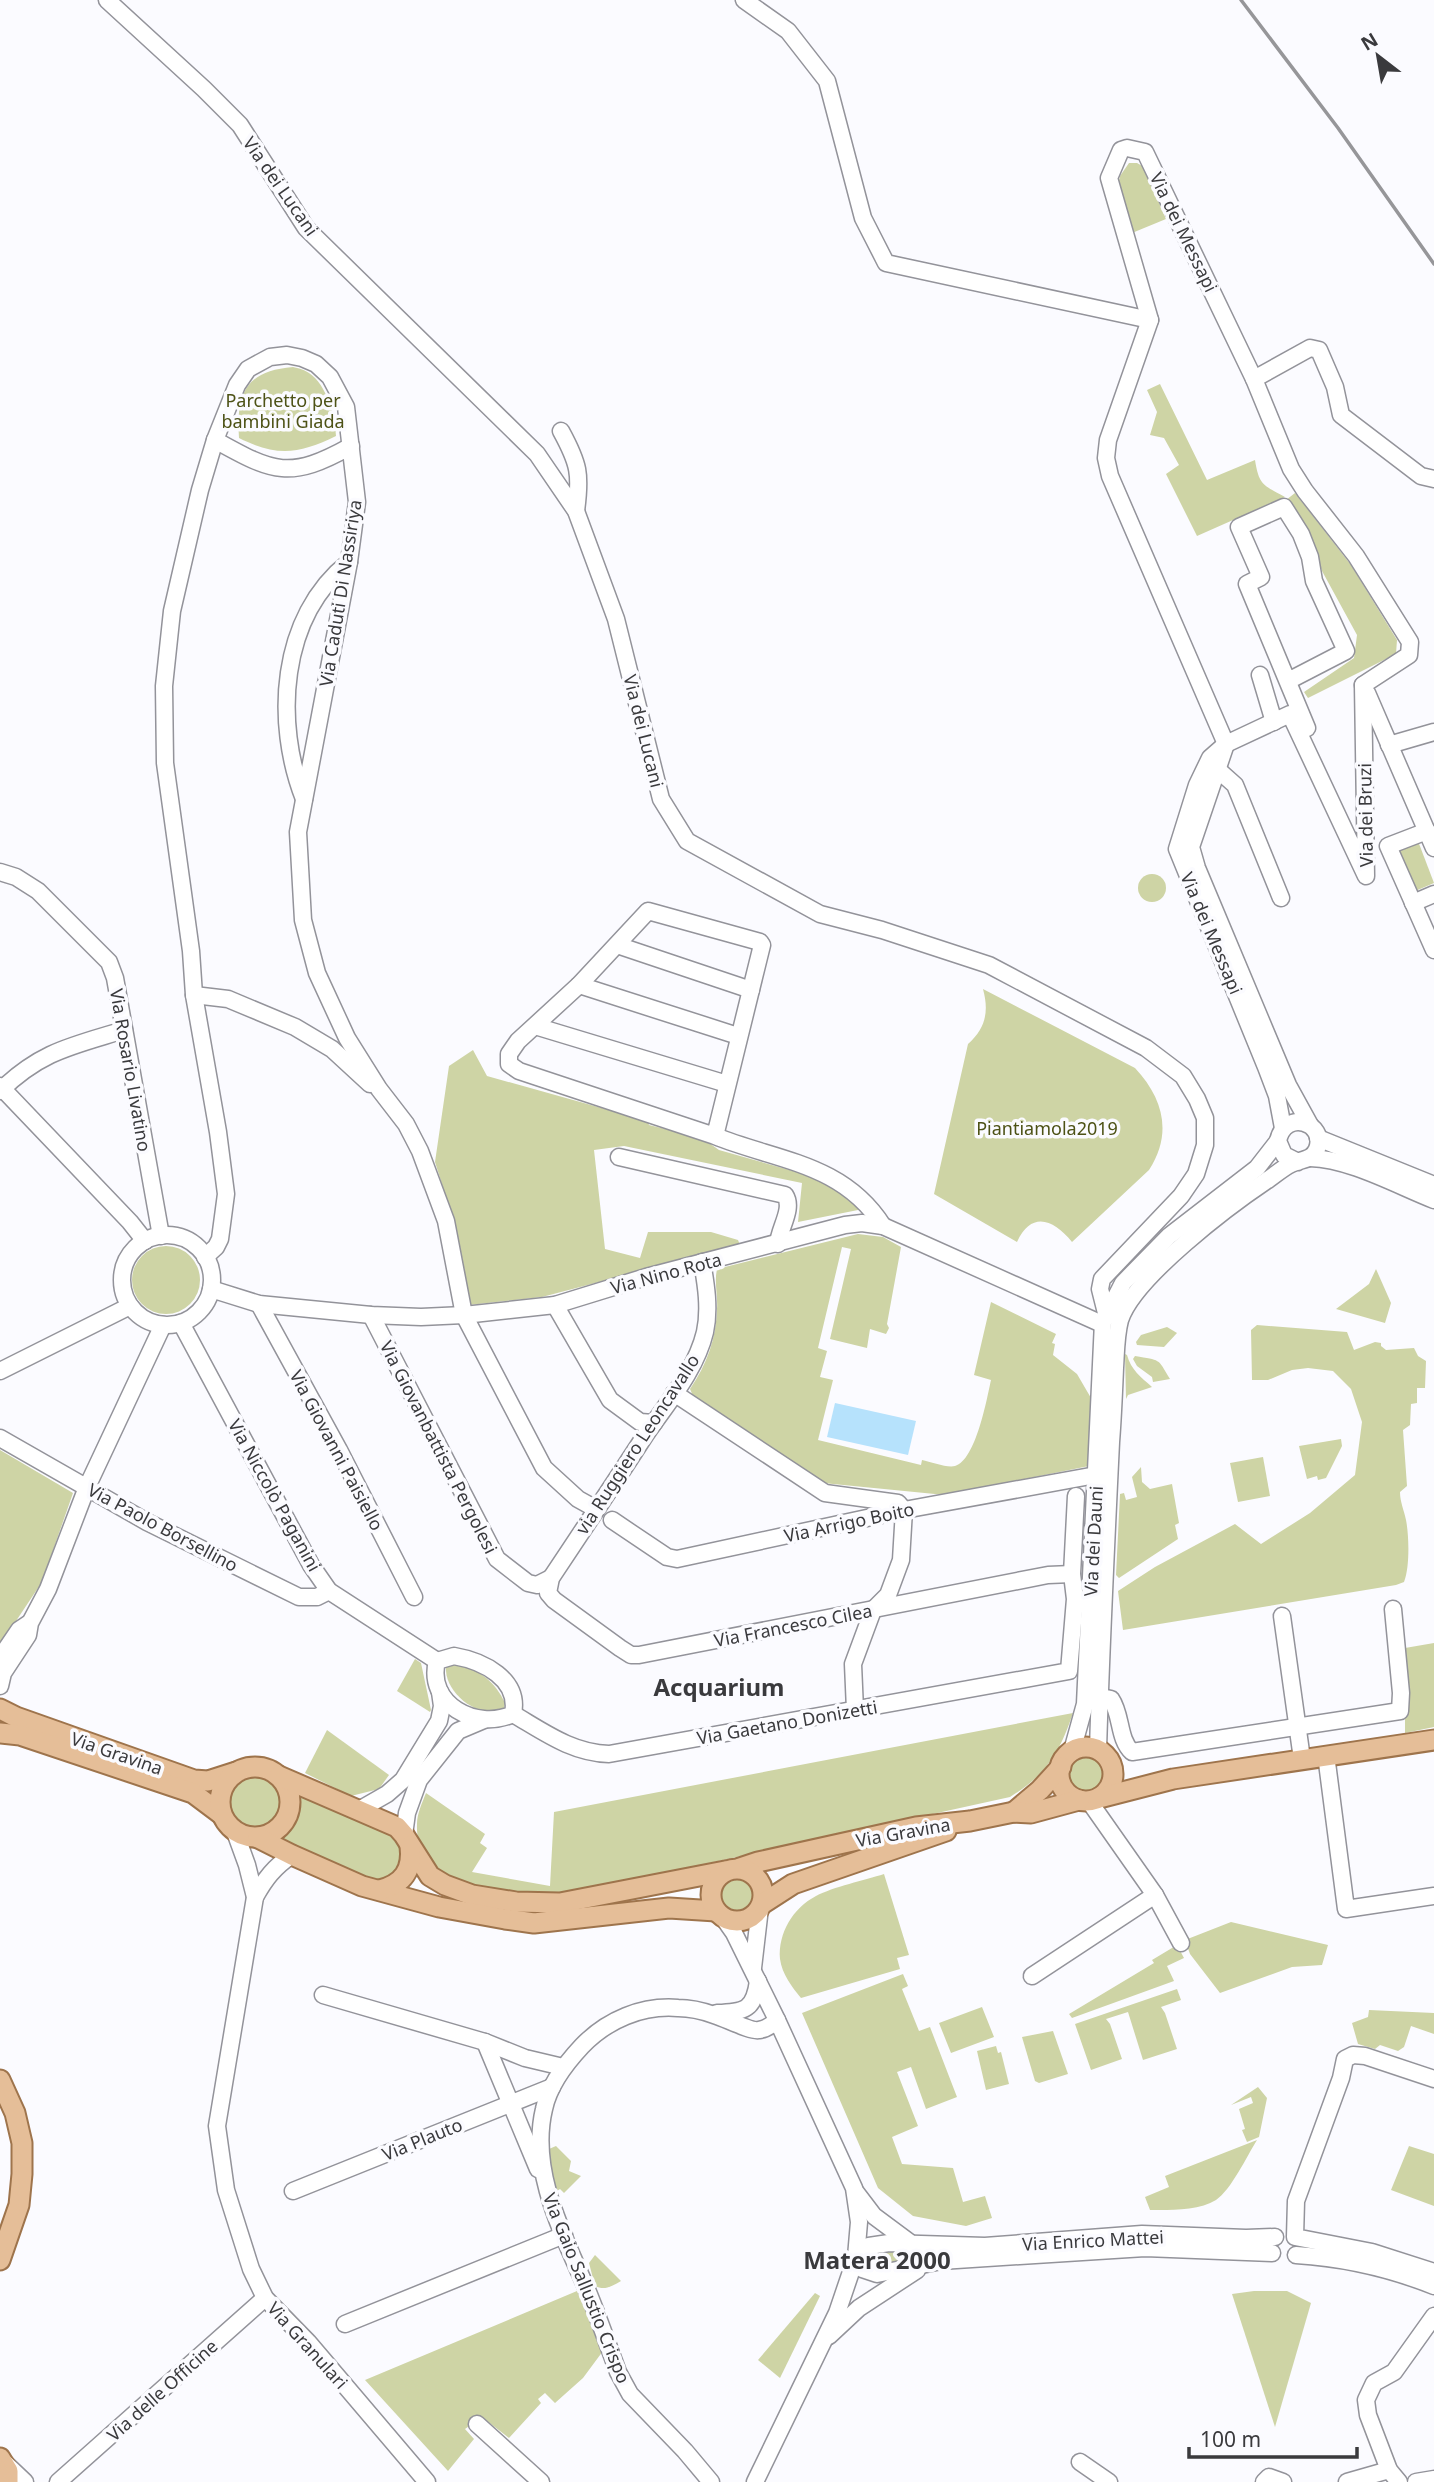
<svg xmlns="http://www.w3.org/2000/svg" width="1434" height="2482" viewBox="0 0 1434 2482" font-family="'Noto Sans',sans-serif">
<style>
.green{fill:#ced4a5}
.water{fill:#b6e2fc}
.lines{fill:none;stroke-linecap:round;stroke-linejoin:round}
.minor-casing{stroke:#93939a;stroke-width:19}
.major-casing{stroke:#9e744c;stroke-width:23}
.minor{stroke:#fff;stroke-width:16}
.major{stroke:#e5be98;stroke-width:19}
.rail{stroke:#969699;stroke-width:3.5}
.labels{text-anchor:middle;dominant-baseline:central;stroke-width:7;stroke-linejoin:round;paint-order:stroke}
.street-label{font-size:18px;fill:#3a3a3d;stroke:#fbfbff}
.park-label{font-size:18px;fill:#4d5216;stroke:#fbfbff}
.district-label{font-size:24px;font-weight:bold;fill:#3a3a3d;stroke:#fbfbff}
</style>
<rect width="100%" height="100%" fill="#fbfbff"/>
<g class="green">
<polygon points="1129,163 1137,163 1144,167 1166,219 1132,233 1119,181 1120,176"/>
<path d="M293,367c5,1 12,3 16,6 18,12 26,43 27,63 -37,18 -59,21 -97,2 -3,-44 6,-67 54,-71z"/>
<path d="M1160,384l47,96 48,-20c4,25 8,25 30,37l-88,39 -31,-62 13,-9 -15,-27 -14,-3 7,-23 -10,-22z"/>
<polygon points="1295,493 1351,565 1397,640 1396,654 1308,698 1304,692 1354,658 1357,635 1322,571 1313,544 1286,500"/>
<polygon points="1418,841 1434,883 1413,892 1396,850"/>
<circle cx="1152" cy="888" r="14"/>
<path d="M983,989l152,79c28,30 38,65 14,102l-77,72c-18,-22 -40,-32 -55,0l-83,-48 34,-150c18,-16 21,-33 15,-55z"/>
<polygon points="473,1050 487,1076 648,1121 649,1125 702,1138 719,1150 832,1182 863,1209 798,1222 802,1183 624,1146 594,1150 605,1249 640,1258 648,1232 711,1232 738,1240 740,1245 542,1297 469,1305 464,1267 457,1232 435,1162 449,1066"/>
<path d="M858,1234l25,3 18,10 -14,77 2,4 -3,6 -16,-5 -3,19 -37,-9 21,-90 -9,-2 -24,101 9,3 -7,26 13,3 -15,60 103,25 1,-5c9,2 25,8 33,6 21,-6 32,-68 36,-86l-17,-5 17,-73 65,32 -4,9 3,1 -2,11 24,19 14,24 -2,68 -144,29 -122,-12 -130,-87 -3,-7c17,-25 26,-50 27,-80 1,-13 -3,-27 0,-40z"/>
<circle cx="166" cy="1280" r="34"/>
<polygon points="1376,1269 1391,1303 1385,1323 1336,1309 1369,1284"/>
<path d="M1257,1325l90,7 7,18 21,-8 6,1v3l5,4 28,-2 4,8 8,5 -1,27h-8v15l-6,1 -1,21 -7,5 4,56 -7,6c0,10 4,18 6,28 3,15 4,47 -2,62l-8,3 -273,45 -5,-39 37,-24 80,-43 26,20 49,-31 45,-38 7,-53 -11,-33 -18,-18 -25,-3 -16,2 -24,10h-16l-1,-50z"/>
<polygon points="1167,1327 1177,1333 1164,1347 1137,1345 1136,1342 1141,1335"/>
<path d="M1125,1354l2,1c4,15 14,22 25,32l-24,8 -2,4z"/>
<path d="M1135,1356c26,5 22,1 35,23l-17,3 -1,-5 -15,-11 -4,-7z"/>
<polygon points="1341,1439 1342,1446 1326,1478 1318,1480 1317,1476 1307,1479 1299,1446"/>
<polygon points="0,1450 73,1493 42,1582 0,1645"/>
<polygon points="1263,1457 1270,1496 1238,1502 1230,1463"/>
<polygon points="1141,1467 1142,1482 1150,1489 1172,1484 1179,1523 1175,1525 1178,1539 1119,1578 1116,1575 1120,1494 1124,1493 1126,1500 1137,1497 1132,1477"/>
<polygon points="1434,1643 1434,1727 1405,1733 1405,1648"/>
<polygon points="415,1659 421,1663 431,1710 430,1712 397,1691"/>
<path d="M459,1664c22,7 36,18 46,39l-1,6c-24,12 -60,-16 -58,-42z"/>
<path d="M1073,1713c-13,39 -27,62 -63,84l-446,98c-47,1 -150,-3 -147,-71 0,-10 5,-21 9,-31l59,41 -5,9 7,5 -15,24 78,14 4,-74z"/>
<polygon points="327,1730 389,1775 379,1789 351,1796 305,1773"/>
<circle cx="1086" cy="1774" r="21"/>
<circle cx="255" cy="1802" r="27"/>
<path d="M293,1787l101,45 9,18 -3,19 -19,14 -15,-2 -93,-42c19,-15 24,-28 20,-52z"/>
<path d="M884,1874l25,81 -12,3 3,11 -99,29c-9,-11 -19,-24 -21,-39 -2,-26 13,-51 36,-63 17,-9 49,-16 68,-22z"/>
<circle cx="737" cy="1895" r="19"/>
<polygon points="1231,1922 1328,1945 1322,1965 1292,1967 1220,1993 1190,1954 1185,1940"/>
<polygon points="1177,1945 1184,1958 1167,1966 1174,1981 1072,2018 1069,2014 1154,1963 1152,1960"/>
<polygon points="903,1974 908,1986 902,1989 919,2031 930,2027 957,2097 926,2109 911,2067 897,2072 918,2126 892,2137 902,2164 953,2168 963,2202 985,2196 992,2218 966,2226 913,2216 878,2188 802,2013"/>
<polygon points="1177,1989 1181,2000 1161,2007 1165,2013 1177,2049 1143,2060 1128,2012 1106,2019 1110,2024 1122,2059 1091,2070 1075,2024"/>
<polygon points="982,2007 994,2037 951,2053 939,2023"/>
<polygon points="1369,2010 1434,2013 1434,2034 1411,2026 1404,2047 1398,2051 1380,2045 1375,2049 1358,2044 1352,2023 1368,2017"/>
<polygon points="1053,2031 1068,2074 1039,2083 1035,2081 1022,2037"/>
<polygon points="996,2046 998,2053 1001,2052 1009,2084 986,2090 977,2051"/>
<polygon points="1258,2087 1267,2098 1259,2137 1247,2142 1242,2130 1245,2129 1239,2109 1253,2103 1251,2097 1231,2105"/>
<path d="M1257,2140c-10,16 -26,50 -41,60 -17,11 -47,10 -66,10l-5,-13 24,-10 -4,-11z"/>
<polygon points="556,2146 571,2161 569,2171 581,2176 564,2193 560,2189 557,2191 550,2170 549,2149"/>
<polygon points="1409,2146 1434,2154 1434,2206 1391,2190"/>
<polygon points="889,2247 971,2250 878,2268 866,2265 863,2257 871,2251"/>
<path d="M595,2255l26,26c-9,5 -16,10 -26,5l-6,-23z"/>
<polygon points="577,2291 603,2351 583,2378 555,2403 545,2393 538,2399 541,2403 509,2438 482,2417 465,2429 474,2439 448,2471 365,2380"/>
<polygon points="1254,2291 1287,2291 1311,2303 1275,2427 1232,2294"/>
<polygon points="815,2293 820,2296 780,2378 758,2360"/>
</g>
<polygon class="water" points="835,1403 916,1421 908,1455 827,1437"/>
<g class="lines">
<g class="minor-casing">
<g id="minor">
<polyline points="107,0 204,89 240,125 306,228 537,454 576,511 616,619 661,799 687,841 820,914 882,930 989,965 1146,1048 1183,1076 1197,1099 1205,1118 1205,1145 1196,1174 1181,1196 1102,1279 1100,1289 1107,1317"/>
<polyline points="744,0 788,31 827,81 863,218 886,263 1150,320"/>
<polyline points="1254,379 1310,348 1319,350 1335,387 1341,415 1421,476 1434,479"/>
<path d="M561,431c18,33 20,43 15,80"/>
<path d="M215,440c59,33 75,40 136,6"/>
<polyline points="1260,675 1274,722"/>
<polyline points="1288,681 1346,651 1314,581 1310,557 1301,534 1284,507 1239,527 1261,577 1247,584 1307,728"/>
<polyline points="1367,693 1434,848"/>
<polyline points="1389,745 1434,732"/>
<polyline points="1217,769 1235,785 1281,898"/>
<path d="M304,799c-30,-76 -25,-182 45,-237"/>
<polyline points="1427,831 1388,846 1434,950"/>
<polyline points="0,872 16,877 38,891 109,962 115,978 161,1236"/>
<polyline points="1413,903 1434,894"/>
<polyline points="617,945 751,990"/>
<polyline points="579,985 738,1036"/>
<polyline points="194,995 228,999 295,1027 332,1049 370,1084"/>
<polyline points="535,1026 727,1084"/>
<polyline points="0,1086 130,1222 145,1241"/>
<path d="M0,1091c41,-40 72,-45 124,-61"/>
<polyline points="1310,1125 1288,1085 1197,868 1191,847 1226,744 1110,476 1106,458 1108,440 1150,320 1109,178 1121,150 1127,148 1145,152 1254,379 1291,469 1305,491 1356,556 1410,642 1409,655 1363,685"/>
<polyline points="1283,1128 1277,1096 1266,1067 1177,849 1197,785 1210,758 1226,744 1290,714 1366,876 1363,685"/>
<path d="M715,1136l47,-191 -2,-3 -112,-31 -69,74 -61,56 -9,13v10l10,7 196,65c62,25 128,27 168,90"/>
<polyline points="1318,1138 1434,1185"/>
<path d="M619,1157l166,38c9,14 -6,33 -7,49"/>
<path d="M1310,1158c40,1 86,27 124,42"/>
<circle cx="167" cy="1280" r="45"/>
<polyline points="205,1257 216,1247 220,1239 226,1194 218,1132 194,995 191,951 165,763 164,686 172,611 200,490 215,440 237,385 248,369 270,357 287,355 302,358 316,364 330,377 346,407 357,502 349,562 298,832 303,920 317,973 347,1038 379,1089 406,1124 420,1151 446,1221 464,1315 544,1468 578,1499 596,1509"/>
<path d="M702,1262c4,22 8,47 3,70 -9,38 -37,70 -59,102 -31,48 -63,96 -95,144l-3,15 6,7 66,48 11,7h8l409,-80 24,-1"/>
<polyline points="211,1289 259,1304 371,1315 421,1317 464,1315 555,1305 646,1277 845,1225 862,1223 883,1226 1102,1324"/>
<polyline points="259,1304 339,1450 414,1597"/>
<polyline points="555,1305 610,1400 640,1422 654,1423"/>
<polyline points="371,1315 497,1559 528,1583 537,1585 551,1578"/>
<polyline points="181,1323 311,1565 329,1591 437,1661"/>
<polyline points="0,1371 130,1306"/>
<polyline points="674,1393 825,1493 898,1503 904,1510 901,1560 888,1595 873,1610 853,1664 855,1710"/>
<polyline points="0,1438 147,1522 299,1597 317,1597 329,1591"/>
<polyline points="612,1520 667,1557 677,1559 904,1510 1096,1475"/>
<polyline points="1282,1616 1302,1759"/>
<path d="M454,1656c29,5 66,23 59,58 -37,17 -87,-10 -76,-53z"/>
<polyline points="0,1658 19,1630 28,1624"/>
<polyline points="0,1686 3,1673 28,1635 30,1623 48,1589 87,1487 163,1325"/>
<path d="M1101,1697l10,2c11,16 7,40 21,53l268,-41 1,-18 -8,-84"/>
<path d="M513,1714c31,18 59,39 96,40l460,-83 6,-72 -3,-25 4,-78"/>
<path d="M1098,1750c3,-102 8,-205 13,-308 2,-25 3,-50 4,-74 1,-16 1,-33 5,-48 14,-43 110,-115 149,-141 7,-5 14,-11 22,-15 10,-5 21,-3 26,-15 10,-26 -32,-41 -39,-8l6,14 14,7"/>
<polyline points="1072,1751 1085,1704 1103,1322 1123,1283 1169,1236 1257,1168 1278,1141"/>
<polyline points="1326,1755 1346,1909 1434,1896"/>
<polyline points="1089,1801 1155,1895 1181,1943"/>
<polyline points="359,1810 387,1794 403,1780 439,1721 442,1706 440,1692"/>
<polyline points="235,1832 247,1865 255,1897 217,2126 226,2190 251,2269 265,2298 308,2342 427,2482"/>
<polyline points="404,1835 407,1813 419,1780 458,1731 484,1720"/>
<path d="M255,1897c10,-18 19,-30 37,-42"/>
<polyline points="722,1916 734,1933 777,2020 854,2188 859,2222 856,2257 837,2313 755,2482"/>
<polyline points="753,1968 760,1908"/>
<polyline points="1032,1976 1155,1895"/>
<polyline points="323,1995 485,2042 525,2058 563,2067"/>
<path d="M717,2013c28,-1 37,-3 41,-32"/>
<polyline points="485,2042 538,2169"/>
<polyline points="1434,2079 1365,2056 1353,2055 1345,2059 1341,2078 1296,2201 1295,2237 1372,2252 1434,2272"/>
<polyline points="293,2191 552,2087"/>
<polyline points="855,2191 874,2216 909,2242"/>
<path d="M1296,2255c48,3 93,13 138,31"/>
<polyline points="856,2257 862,2269 877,2274 941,2261 1145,2248 1272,2253"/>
<polyline points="856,2257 869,2246 889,2243 985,2246 1142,2234 1246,2238 1275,2237"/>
<polyline points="345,2324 564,2235"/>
<polyline points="829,2336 859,2308 917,2270"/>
<polyline points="477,2424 541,2482"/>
<polyline points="1080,2462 1109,2482"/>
<polyline points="5,2463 25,2482"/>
<polyline points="58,2482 265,2298"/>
<path d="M711,2482l-26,-31 -55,-57 -12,-22c-10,-27 -19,-53 -30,-80 -24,-56 -59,-120 -44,-183 5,-24 22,-46 38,-63 25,-26 60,-41 96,-38 12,0 25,3 36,7 11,3 37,17 45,15 8,-1 13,-5 18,-10"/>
<polyline points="1264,2482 1269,2477 1283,2482"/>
<polyline points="1347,2482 1389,2470"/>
<polyline points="1399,2482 1389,2470 1368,2415 1366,2400 1374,2383 1394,2372 1434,2316"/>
<polyline points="1416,2482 1434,2479"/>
</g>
</g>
<g class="major-casing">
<g id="major">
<polyline points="0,1709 16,1717 194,1780 208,1781 236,1772"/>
<polyline points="0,1733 20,1735 193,1793 221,1814"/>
<circle cx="1086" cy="1774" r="27"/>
<circle cx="255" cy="1802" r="35"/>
<polyline points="279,1776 397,1827 404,1835 430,1876 445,1885 472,1895 516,1902 560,1903 725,1871"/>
<polyline points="1099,1798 1173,1779 1434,1740"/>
<polyline points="1014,1812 1040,1790 1061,1767"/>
<polyline points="258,1838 292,1855 362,1886 439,1907 505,1919 534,1923 669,1908 716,1911"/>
<polyline points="740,1868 758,1862 916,1827 970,1821 1014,1812 1031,1813 1079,1800"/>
<circle cx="737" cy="1895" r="26"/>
<path d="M380,1890c23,-6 33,-20 30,-44"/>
<polyline points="762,1904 793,1884 946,1831"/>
<polyline points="0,2080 15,2113 22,2143 22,2174 19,2205 0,2260"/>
<polyline points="0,2458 8,2471 8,2482"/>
</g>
</g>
<use href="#minor" class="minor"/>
<use href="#major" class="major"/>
<polyline class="rail" points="1241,0 1338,128 1434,264"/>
</g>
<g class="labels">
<g class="street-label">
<text transform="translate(281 186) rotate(55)">Via dei Lucani</text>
<text transform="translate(1184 232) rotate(64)">Via dei Messapi</text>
<text transform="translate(340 593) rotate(-81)">Via Caduti Di Nassiriya</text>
<text transform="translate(644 731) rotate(76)">Via dei Lucani</text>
<text transform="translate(1365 815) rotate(-91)">Via dei Bruzi</text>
<text transform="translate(1212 933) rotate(67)">Via dei Messapi</text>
<text transform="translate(131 1070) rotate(80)">Via Rosario Livatino</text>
<text transform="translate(666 1273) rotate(-15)">Via Nino Rota</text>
<text transform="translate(637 1444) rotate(-57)">via Ruggiero Leoncavallo</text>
<text transform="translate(439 1447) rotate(63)">Via Giovanbattista Pergolesi</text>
<text transform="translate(337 1450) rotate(62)">Via Giovanni Paisiello</text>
<text transform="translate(275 1495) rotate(61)">Via Niccolò Paganini</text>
<text transform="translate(849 1522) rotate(-12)">Via Arrigo Boito</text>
<text transform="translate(163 1527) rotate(28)">Via Paolo Borsellino</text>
<text transform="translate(1093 1541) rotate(-87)">Via dei Dauni</text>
<text transform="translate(793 1625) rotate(-11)">Via Francesco Cilea</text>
<text transform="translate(787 1722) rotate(-10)">Via Gaetano Donizetti</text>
<text transform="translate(117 1753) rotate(19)">Via Gravina</text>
<text transform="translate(903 1832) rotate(-10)">Via Gravina</text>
<text transform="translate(422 2139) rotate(-22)">Via Plauto</text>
<text transform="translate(1093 2240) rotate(-3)">Via Enrico Mattei</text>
<text transform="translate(587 2288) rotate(68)">Via Gaio Sallustio Crispo</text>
<text transform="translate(308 2345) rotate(48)">Via Granulari</text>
<text transform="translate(162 2390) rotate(-42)">Via delle Officine</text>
</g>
<g class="park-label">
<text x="283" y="400">Parchetto per<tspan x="283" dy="21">bambini Giada</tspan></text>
<text x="1047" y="1128">Piantiamola2019</text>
</g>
<g class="district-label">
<text x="719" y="1686">Acquarium</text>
<text x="877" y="2259">Matera 2000</text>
</g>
</g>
<g transform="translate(1378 56) rotate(329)" stroke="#fbfbff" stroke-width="5" paint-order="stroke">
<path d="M0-5L12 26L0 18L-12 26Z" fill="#3a3a3d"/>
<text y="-10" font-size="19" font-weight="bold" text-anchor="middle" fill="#3a3a3d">N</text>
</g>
<path d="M1189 2447v10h168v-10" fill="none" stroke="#3a3a3d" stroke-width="3.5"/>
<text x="1200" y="2447" font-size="21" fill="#3a3a3d" stroke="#fbfbff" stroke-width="5" paint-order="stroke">100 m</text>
</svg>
